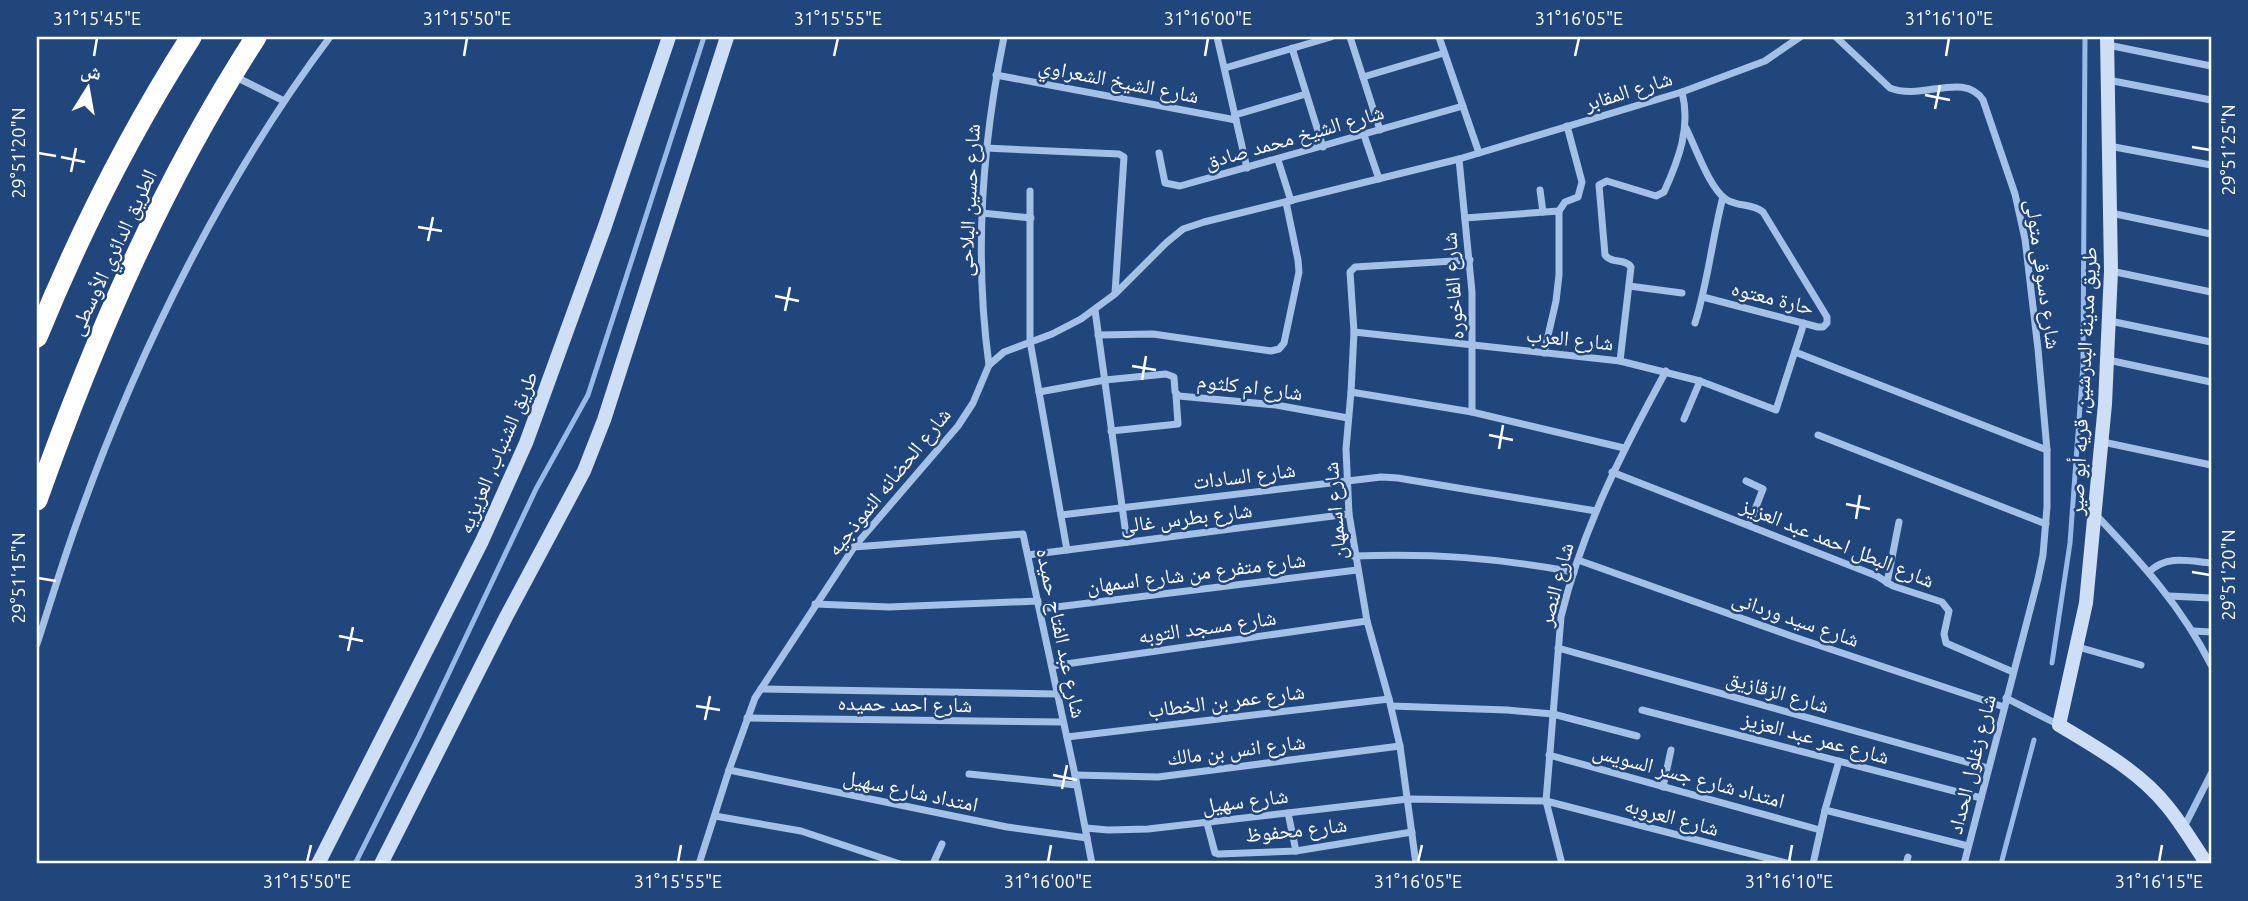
<svg xmlns="http://www.w3.org/2000/svg" width="2248" height="901" viewBox="0 0 2248 901" font-family="Ubuntu,'Noto Naskh Arabic',sans-serif">
<style>
.lines{fill:none;stroke-linecap:round;stroke-linejoin:round}
.stream{stroke:#97bae8;stroke-width:5}
.street{stroke:#a3c0e6;stroke-width:7}
.secondary{stroke:#cddef5;stroke-width:14}
.highway{stroke:#fff;stroke-width:21}
.ticks{fill:none;stroke:#fff;stroke-width:2.5}
.labels{text-anchor:middle;dominant-baseline:central;stroke-width:5;stroke-linejoin:round;paint-order:stroke}
.street-label{font-size:21px;fill:#fff;stroke:#20467c}
.neatline{fill:none;stroke:#fff;stroke-width:2.5}
.ticks-label{font-size:18px;text-anchor:middle;fill:#fff}
</style>
<rect width="100%" height="100%" fill="#20467c"/>
<g class="lines">
<g class="stream">
<polyline points="2052,663 2070,543 2083,365 2085,37"/>
<polyline points="355,864 419,736 536,489 588,395 704,37"/>
<polyline points="2001,864 2034,740"/>
</g>
<g class="street">
<polyline points="1217,37 1247,168"/>
<polyline points="1350,37 1380,130"/>
<polyline points="1439,37 1479,153"/>
<path d="M1836,37l54,51c32,13 74,-17 93,12l32,94 10,45 13,110 9,101v57l-4,48 -5,24 -74,285"/>
<polyline points="2108,45 2211,66"/>
<polyline points="1292,48 1323,147"/>
<polyline points="1225,68 1331,37"/>
<polyline points="996,75 1236,120"/>
<polyline points="234,76 284,101"/>
<polyline points="1363,77 1444,53"/>
<polyline points="2108,80 2211,100"/>
<polyline points="1235,115 1306,94"/>
<path d="M1686,128c9,18 24,62 41,72 12,7 25,3 36,12l64,105v6l-4,4h-5l-115,-30"/>
<polyline points="1364,135 1379,179"/>
<polyline points="2109,146 2211,165"/>
<polyline points="985,148 1119,154 1124,157 1115,293"/>
<polyline points="1159,153 1165,183 1180,186 1463,106"/>
<polyline points="1459,159 1472,292 1472,412"/>
<polyline points="1278,160 1291,201"/>
<polyline points="1540,190 1543,212"/>
<polyline points="1030,191 1030,341 1067,550"/>
<polyline points="982,213 1031,218"/>
<polyline points="2111,213 2211,234"/>
<polyline points="1465,218 1559,211"/>
<polyline points="2111,271 2211,292"/>
<polyline points="1629,286 1682,293"/>
<polyline points="1095,310 1127,542"/>
<polyline points="2110,321 2211,342"/>
<path d="M1695,323c13,-41 17,-84 28,-126"/>
<polyline points="1354,332 1620,361 1700,381 1776,410 1804,323"/>
<polyline points="1098,335 1153,334 1271,351 1279,349 1284,343 1299,272 1298,260 1286,202"/>
<polyline points="1795,352 2047,450"/>
<polyline points="1544,353 1556,301 1559,275 1559,211 1565,202 1578,197 1582,182 1567,126"/>
<polyline points="2108,360 2211,382"/>
<path d="M1620,361l11,-94c-6,-9 -20,-3 -26,-12l-6,-70 8,-4 49,15 8,-4c15,-33 27,-65 18,-100"/>
<path d="M989,365c-15,-109 -7,-220 15,-328"/>
<polyline points="1039,392 1105,380 1166,374 1174,377 1175,392 1179,396 1276,405 1348,418"/>
<polyline points="1351,392 1472,412 1624,448"/>
<polyline points="1684,419 1700,381"/>
<polyline points="1111,431 1178,424 1176,395"/>
<polyline points="1818,435 2046,524"/>
<polyline points="2103,442 2211,465"/>
<polyline points="1612,472 1877,576 1893,586 1942,602 1949,611 1944,634 1946,643 2013,672"/>
<polyline points="1746,481 1763,489 1749,525"/>
<polyline points="1061,515 1381,477 1398,478 1596,511"/>
<path d="M2096,515c45,47 86,92 115,150"/>
<polyline points="854,547 1023,534 1075,775 1092,864"/>
<polyline points="1028,555 1349,514"/>
<path d="M1354,556c79,-3 143,2 220,16"/>
<polyline points="1578,560 1794,637 2004,707"/>
<path d="M2150,571c18,-16 38,-10 61,-8"/>
<polyline points="1887,583 1899,522"/>
<polyline points="2169,596 2211,598"/>
<polyline points="815,604 889,607 1038,601"/>
<polyline points="1040,609 1357,570"/>
<polyline points="2193,631 2211,632"/>
<path d="M37,644c14,-43 27,-87 43,-130 59,-164 145,-338 250,-477"/>
<polyline points="2078,647 2141,665"/>
<polyline points="1558,648 1988,768"/>
<polyline points="1052,666 1367,621"/>
<polyline points="761,689 1057,694"/>
<polyline points="2006,698 2059,725"/>
<polyline points="1391,706 1507,710 1553,714 1637,736"/>
<polyline points="1642,710 1981,798"/>
<polyline points="747,718 1063,722"/>
<polyline points="1067,737 1389,699"/>
<polyline points="1549,755 1820,830"/>
<polyline points="729,770 1007,827 1087,838"/>
<polyline points="969,774 1076,785"/>
<polyline points="1075,775 1158,777 1400,746"/>
<polyline points="1663,787 1671,750"/>
<polyline points="1825,810 1968,846"/>
<polyline points="1288,813 1296,851"/>
<polyline points="715,816 801,831 900,864"/>
<polyline points="1207,823 1215,853 1218,854 1296,851 1412,832"/>
<polyline points="1086,828 1108,830 1148,829 1408,799 1546,801 1790,864"/>
<polyline points="2183,829 2211,774"/>
<polyline points="699,864 729,770 755,698 854,547 958,426 973,403 989,365 1004,352 1052,334 1081,319 1115,294 1166,243 1183,229 1204,222 1459,159 1682,92 1765,61 1800,37"/>
<polyline points="933,864 942,844"/>
<polyline points="1416,864 1400,746 1389,699 1367,621 1349,514 1346,449 1351,392 1354,332 1350,272 1355,267 1470,260"/>
<path d="M1562,864l-16,-63 15,-184c21,-88 62,-167 105,-246"/>
<polyline points="1813,864 1825,810 1839,761"/>
<polyline points="1906,864 1908,857"/>
</g>
<g class="secondary">
<path d="M2107,37l4,234 -6,133 -19,199 -27,122c38,23 80,46 108,81 15,18 27,39 40,58"/>
<polyline points="318,864 482,541 526,443 605,226 669,37"/>
<polyline points="381,864 506,617 584,471 604,420 727,37"/>
</g>
<g class="highway">
<path d="M37,337c42,-103 94,-206 154,-300"/>
<path d="M37,500c58,-163 125,-317 219,-463"/>
</g>
</g>
<path class="ticks" d="M94,56l3,-18M464,56l3,-18M834,56l4,-18M1205,56l3,-18M1575,56l4,-18M1946,56l3,-18M1925,95l25,5M1935,109l5,-24M2192,147l18,3M38,153l18,3M61,157l24,5M71,172l5,-24M418,227l24,4M428,241l5,-24M775,296l24,5M785,311l5,-24M1132,366l24,4M1142,380l4,-24M1489,435l24,5M1499,449l4,-24M1846,504l24,5M1856,519l4,-24M2192,572l18,3M38,578l18,3M339,636l24,5M348,651l5,-24M696,706l24,4M705,720l5,-24M1053,775l24,5M1062,789l5,-24M307,862l4,-17M678,862l3,-17M1048,862l3,-17M1418,862l4,-17M1789,862l3,-17M2159,862l3,-17"/>
<g class="labels">
<g class="street-label">
<text transform="translate(1119 80) rotate(11)">شارع الشيخ الشعراوي</text>
<text transform="translate(1628 90) rotate(-17)">شارع المقابر</text>
<text transform="translate(1294 136) rotate(-16)">شارع الشيخ محمد صادق</text>
<text transform="translate(968 200) rotate(-87)">شارع حسين البلاحى</text>
<text transform="translate(112 252) rotate(-65)">الطريق الدائري الأوسطى</text>
<text transform="translate(2044 274) rotate(82)">شارع دسوقى متولى</text>
<text transform="translate(1452 286) rotate(-94)">شارع الفاخوره</text>
<text transform="translate(1773 297) rotate(14)">حارة معتوه</text>
<text transform="translate(1570 338) rotate(6)">شارع العرب</text>
<text transform="translate(2082 381) rotate(-87)">طريق مدينة البدرشين, قريه أبو صير</text>
<text transform="translate(1250 386) rotate(7)">شارع ام كلثوم</text>
<text transform="translate(497 452) rotate(-67)">طريق الشنباب, العزيزيه</text>
<text transform="translate(1244 475) rotate(-7)">شارع السادات</text>
<text transform="translate(888 481) rotate(-51)">شارع الحضانه النموذجيه</text>
<text transform="translate(1334 511) rotate(-95)">شارع اسمهان</text>
<text transform="translate(1186 517) rotate(-7)">شارع بطرس غالى</text>
<text transform="translate(1838 542) rotate(22)">شارع البطل احمد عبد العزيز</text>
<text transform="translate(1196 572) rotate(-7)">شارع متفرع من شارع اسمهان</text>
<text transform="translate(1555 584) rotate(-75)">شارع النصر</text>
<text transform="translate(1796 618) rotate(19)">شارع سيد وردانى</text>
<text transform="translate(1207 626) rotate(-8)">شارع مسجد التوبه</text>
<text transform="translate(1062 633) rotate(78)">شارع عبد الفتاح حميده</text>
<text transform="translate(1778 691) rotate(16)">شارع الزقازيق</text>
<text transform="translate(1226 700) rotate(-7)">شارع عمر بن الخطاب</text>
<text transform="translate(905 703) rotate(1)">شارع احمد حميده</text>
<text transform="translate(1816 737) rotate(15)">شارع عمر عبد العزيز</text>
<text transform="translate(1236 749) rotate(-7)">شارع انس بن مالك</text>
<text transform="translate(1971 764) rotate(-76)">شارع زغلول الحداد</text>
<text transform="translate(1689 775) rotate(15)">امتداد شارع جسر السويس</text>
<text transform="translate(911 790) rotate(12)">امتداد شارع سهيل</text>
<text transform="translate(1245 800) rotate(-7)">شارع سهيل</text>
<text transform="translate(1672 816) rotate(15)">شارع العروبه</text>
<text transform="translate(1296 829) rotate(-6)">شارع محفوظ</text>
</g>
</g>
<rect width="2248" height="901" fill="none" stroke="#20467c" stroke-width="77"/>
<g transform="translate(88 88) rotate(11)" stroke="#20467c" stroke-width="5" paint-order="stroke">
<path d="M0-5L12 26L0 18L-12 26Z" fill="#ffffff"/>
<text y="-10" font-size="19" font-weight="bold" text-anchor="middle" fill="#ffffff">ش</text>
</g>
<rect x="38" y="38" width="2172" height="824" class="neatline"/>
<g class="ticks-label">
<text x="97" y="25">31°15'45"E</text>
<text x="467" y="25">31°15'50"E</text>
<text x="838" y="25">31°15'55"E</text>
<text x="1208" y="25">31°16'00"E</text>
<text x="1579" y="25">31°16'05"E</text>
<text x="1949" y="25">31°16'10"E</text>
<text transform="translate(2229 150) rotate(-90)" y="6">29°51'25"N</text>
<text transform="translate(19 153) rotate(-90)" y="6">29°51'20"N</text>
<text transform="translate(2229 575) rotate(-90)" y="6">29°51'20"N</text>
<text transform="translate(19 578) rotate(-90)" y="6">29°51'15"N</text>
<text x="307" y="888">31°15'50"E</text>
<text x="678" y="888">31°15'55"E</text>
<text x="1048" y="888">31°16'00"E</text>
<text x="1418" y="888">31°16'05"E</text>
<text x="1789" y="888">31°16'10"E</text>
<text x="2159" y="888">31°16'15"E</text>
</g>
</svg>
